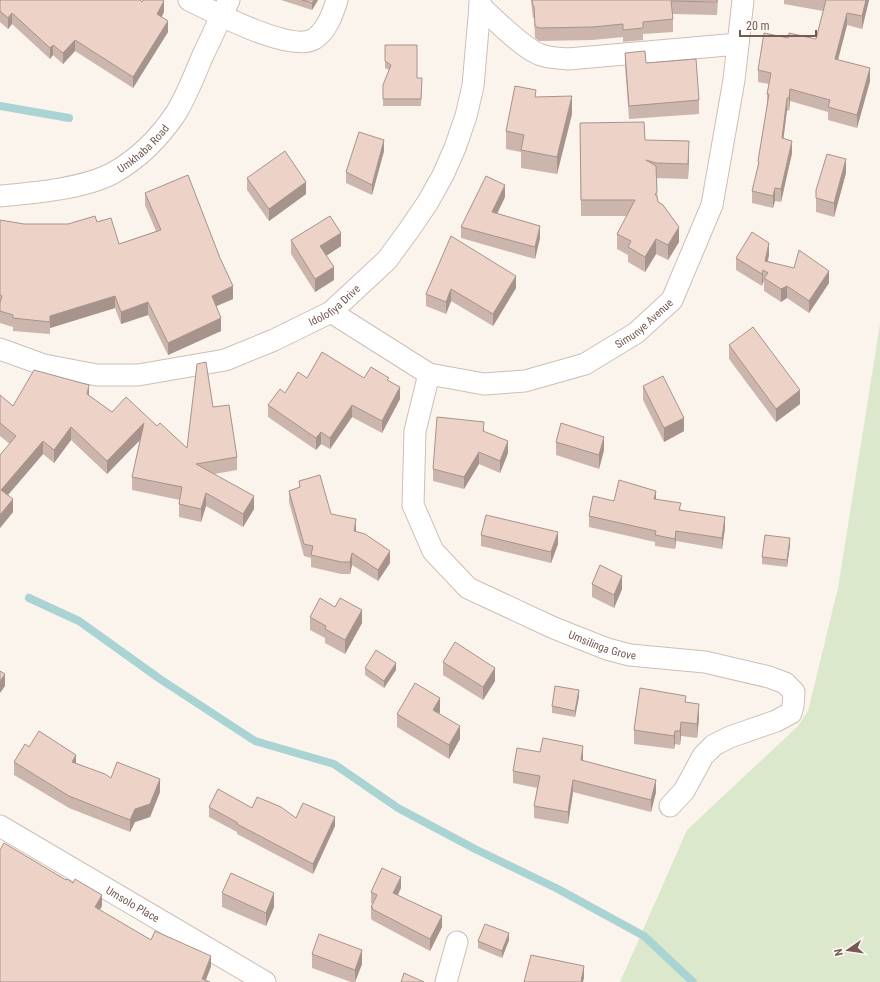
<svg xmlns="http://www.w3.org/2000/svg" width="880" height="982" viewBox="0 0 880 982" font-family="'Roboto Condensed',sans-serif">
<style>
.green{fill:#dbe8cc}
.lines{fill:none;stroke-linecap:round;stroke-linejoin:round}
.stream{stroke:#aad3d4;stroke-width:8}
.street-casing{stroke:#cfbdb6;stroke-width:23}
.street{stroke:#fff;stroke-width:21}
.wall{fill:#ccb5ac}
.shaded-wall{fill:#a6938c}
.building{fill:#edd2c8;stroke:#a6938c}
.labels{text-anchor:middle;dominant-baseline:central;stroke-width:4;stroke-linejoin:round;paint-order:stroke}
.street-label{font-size:11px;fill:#755952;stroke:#fef8f4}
</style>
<rect width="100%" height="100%" fill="#fbf4ed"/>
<polygon class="green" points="880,324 880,982 620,982 687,830 797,727 808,711 838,588"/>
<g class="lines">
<g class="stream">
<polyline points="0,106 69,118"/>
<polyline points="29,598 79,621 160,679 255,741 334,764 398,808 475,849 558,889 644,936 693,982"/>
</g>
<g class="street-casing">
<g id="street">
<path d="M189,0c25,12 101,53 125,39 13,-8 19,-26 23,-39"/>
<path d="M480,6c15,13 43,43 61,49 8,3 18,3 27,4l170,-15"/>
<path id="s1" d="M0,196c33,-3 83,-7 113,-23 25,-14 47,-36 63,-60 11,-18 19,-39 27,-58 9,-18 17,-37 26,-55"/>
<path id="s2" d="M331,312l98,62 55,10 41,-3 60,-17 51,-31 36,-33 40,-95 22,-125 9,-80"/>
<path id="s3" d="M0,349l44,16 53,10h41l87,-15 49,-20 57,-28 56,-52 22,-30 19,-28 15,-27 12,-27 11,-32 7,-30 7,-80v-6"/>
<path id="s4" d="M429,374l-14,57 -2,74 20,46 35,37 86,40 53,21 23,6 75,7 64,15 16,6 9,9 -1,14 -2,7 -15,8 -46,16 -16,8 -11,11 -19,35 -14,15"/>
<path id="s5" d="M0,826l265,156"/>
<polyline points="446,982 457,942"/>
</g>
</g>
<use href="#street" class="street"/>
</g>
<g class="wall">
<polygon points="0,0 142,2 164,12 162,17 168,32 133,88 75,51 63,64 53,55 50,59 12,24 8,29 0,22"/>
<polygon points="281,0 318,0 312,10"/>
<polygon points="531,0 718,0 717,15 673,14 673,32 643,34 643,40 623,42 623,37 593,40 539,41 535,38 534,18 533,18"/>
<polygon points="784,0 869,0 862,29 847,25 838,60 870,81 857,128 828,120 828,112 790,101 789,111 787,110 783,139 792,153 781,202 775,201 773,208 752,203 752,191 758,168 758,161 767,104 767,94 769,84 758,82 758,70 788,38 816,39 823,11 784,4"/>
<polygon points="385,45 422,85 421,106 383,106 383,85 389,70 385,68"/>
<polygon points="625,53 646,63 699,100 699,114 629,119 625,66"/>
<polygon points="536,97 572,114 557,174 521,168 521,152 506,149 506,131"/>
<polygon points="580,123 645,140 689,156 688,179 656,178 658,202 679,242 668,260 656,254 645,272 628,262 628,255 617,249 617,234 627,216 581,216"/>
<polygon points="384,151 372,195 346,183 346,172"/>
<polygon points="846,173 834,217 816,212 816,190"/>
<polygon points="247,178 306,194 269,221 247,190"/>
<polygon points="145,193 233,299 216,306 221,331 168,355 148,315 121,324 115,308 50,328 50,334 13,331 13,327 0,323 0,220 24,224 68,224 97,222 119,244 156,231 145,205"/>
<polygon points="505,197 497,214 540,238 535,259 461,238 461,227"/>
<polygon points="451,236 516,288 493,326 451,301 446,314 426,306 426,294"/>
<polygon points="291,240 341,246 326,256 334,280 315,292 291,254"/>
<polygon points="769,255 768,261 829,283 809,313 787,298 781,302 764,291 764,283 763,282 762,286 736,270 736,258"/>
<polygon points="729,345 800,404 776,422 729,359"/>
<polygon points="307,378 364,378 389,381 400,399 382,433 352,417 330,449 321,444 316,450 268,417 268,405"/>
<polygon points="643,386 684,431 664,442 643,400"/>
<polygon points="0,395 13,406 89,396 112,412 157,426 187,448 213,407 237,457 237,470 214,474 254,509 243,527 206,506 201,522 179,517 179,504 180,500 132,490 132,477 140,439 107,474 71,440 54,463 43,454 8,495 13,512 0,528 0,455 10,444 0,436"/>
<polygon points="484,432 508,453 500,473 479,464 464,489 433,481 433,469"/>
<polygon points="556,442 604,450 599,469 556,455"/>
<polygon points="299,481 331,514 356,532 390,563 378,581 352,565 350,574 341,574 311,567 311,558 304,556 289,502 289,491 299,488"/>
<polygon points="656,499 725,528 722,549 676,541 675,549 655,546 655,542 589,527 589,516 614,501"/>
<polygon points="481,535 558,544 551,563 481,546"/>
<polygon points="790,545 787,567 762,564 762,557"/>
<polygon points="592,584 622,589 614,608 592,597"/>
<polygon points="335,607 362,623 345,654 325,643 325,638 310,630 310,617"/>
<polygon points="443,662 495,681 483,700 443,675"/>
<polygon points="365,668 396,670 384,688 365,675"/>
<polygon points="579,697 575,717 552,713 552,706"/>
<polygon points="686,702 699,718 697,738 681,736 680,745 675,744 674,749 634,744 634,730"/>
<polygon points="440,712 439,713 460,739 449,759 397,727 397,714"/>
<polygon points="29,747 76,763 111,778 160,792 150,817 135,822 130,832 69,808 14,775 14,762"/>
<polygon points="540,752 583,758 583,761 656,792 651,812 573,792 568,824 534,818 534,806 537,788 513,783 513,771"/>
<polygon points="209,807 252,808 296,818 335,826 313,874 237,834 237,832 209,817"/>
<polygon points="401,888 398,895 442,927 430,951 372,920 372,919 371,919 371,907 373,904 371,903 371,892"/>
<polygon points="222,893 274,907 266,926 222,907"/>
<polygon points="509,940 502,958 478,948 478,941"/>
<polygon points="312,954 362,964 355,982 351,982 312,968"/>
</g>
<g class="shaded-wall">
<polygon points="314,0 318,0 312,10 312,3"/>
<polygon points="866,0 869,0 862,29 862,16"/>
<polygon points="164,1 164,12 157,25 157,14"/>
<polygon points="12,13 12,24 8,29 8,18"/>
<polygon points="847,13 847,25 835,71 835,59"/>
<polygon points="168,21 168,32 133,88 133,77"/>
<polygon points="75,40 75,51 63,64 63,53"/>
<polygon points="53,45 53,55 50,59 50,48"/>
<polygon points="870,68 870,81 857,128 857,115"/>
<polygon points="790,89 790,101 789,111 789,98"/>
<polygon points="572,96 572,114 557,174 557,157"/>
<polygon points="787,98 787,110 782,151 782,138"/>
<polygon points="384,140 384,151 372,195 372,185"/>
<polygon points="689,141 689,156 688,179 688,164"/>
<polygon points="792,141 792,153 781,202 781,189"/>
<polygon points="846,159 846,173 834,217 834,203"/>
<polygon points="306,182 306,194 269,221 269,209"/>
<polygon points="505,185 505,197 492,224 492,212"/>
<polygon points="775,188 775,201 773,208 773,196"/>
<polygon points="540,226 540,238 535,259 535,247"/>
<polygon points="679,227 679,242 668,260 668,245"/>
<polygon points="341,233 341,246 320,260 320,246"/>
<polygon points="656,239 656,254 645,272 645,257"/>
<polygon points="769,243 769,255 765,271 765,261"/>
<polygon points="334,267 334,280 315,292 315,279"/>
<polygon points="763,270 763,282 762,286 762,274"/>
<polygon points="829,271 829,283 809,313 809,301"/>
<polygon points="516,276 516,288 493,326 493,314"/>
<polygon points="233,286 233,299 212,308 212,296"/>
<polygon points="787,286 787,298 781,302 781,289"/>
<polygon points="451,289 451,301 446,314 446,302"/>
<polygon points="115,296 115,308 50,328 50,334 50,316"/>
<polygon points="148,302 148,315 121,324 121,312"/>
<polygon points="221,318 221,331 168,355 168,343"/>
<polygon points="89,385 89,398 87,394"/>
<polygon points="400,387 400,399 382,433 382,421"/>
<polygon points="800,390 800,404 776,422 776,409"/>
<polygon points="352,405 352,417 330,449 330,438"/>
<polygon points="684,418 684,431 664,442 664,428"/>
<polygon points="484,422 484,434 483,431"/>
<polygon points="144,423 144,436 107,474 107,461"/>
<polygon points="71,427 71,440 54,463 54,450"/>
<polygon points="321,432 321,444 316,450 316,438"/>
<polygon points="604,437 604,450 599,469 599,455"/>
<polygon points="43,441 43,454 1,503 1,490"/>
<polygon points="508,441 508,453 500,473 500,461"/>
<polygon points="479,452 479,464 464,489 464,477"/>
<polygon points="656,491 656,501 654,499"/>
<polygon points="206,493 206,506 201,522 201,509"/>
<polygon points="254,496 254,509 243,527 243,514"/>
<polygon points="13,499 13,512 0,528 0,515"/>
<polygon points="725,517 725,528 722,549 722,538"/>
<polygon points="356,519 356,531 354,543 354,531"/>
<polygon points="676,531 676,541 675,549 675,539"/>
<polygon points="558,532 558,544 551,563 551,552"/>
<polygon points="790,538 790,545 787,567 787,560"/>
<polygon points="390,551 390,563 378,581 378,570"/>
<polygon points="352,553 352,565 350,574 350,562"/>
<polygon points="622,576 622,589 614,608 614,595"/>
<polygon points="362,610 362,623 345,654 345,640"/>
<polygon points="396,663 396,670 384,688 384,681"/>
<polygon points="495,668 495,681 483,700 483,687"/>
<polygon points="5,674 5,686 0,693 0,681"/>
<polygon points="579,690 579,697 575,717 575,711"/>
<polygon points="440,698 440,712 433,723 433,710"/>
<polygon points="699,704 699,718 697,738 697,724"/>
<polygon points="681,722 681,736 680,745 680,731"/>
<polygon points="460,726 460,739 449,759 449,745"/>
<polygon points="675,731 675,744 674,749 674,736"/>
<polygon points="583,746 583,758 581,773 581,760"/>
<polygon points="76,755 76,768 72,762"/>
<polygon points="160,779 160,792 150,817 135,822 130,832 130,820 135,809"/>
<polygon points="573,780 573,792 568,824 568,812"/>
<polygon points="656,780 656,792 651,812 651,800"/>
<polygon points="335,817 335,826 313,874 313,864"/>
<polygon points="401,877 401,888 393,904 393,893"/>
<polygon points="274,893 274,907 266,926 266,913"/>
<polygon points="102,895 102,906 95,918 95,907"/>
<polygon points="442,916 442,927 430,951 430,939"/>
<polygon points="509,933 509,940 502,958 502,951"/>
<polygon points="362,950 362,964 355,982 355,970"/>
<polygon points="211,956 211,967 205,982 202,979"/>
<polygon points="584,966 584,978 583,982 581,982"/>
</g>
<g class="building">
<polygon points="0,0 140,0 142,2 143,0 162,0 164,1 157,14 168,21 133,77 75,40 63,53 53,45 50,48 12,13 8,18 0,11"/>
<polygon points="302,0 314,0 312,3"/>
<polygon points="532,0 717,0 717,2 671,1 673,19 643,22 643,28 623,30 623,24 593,27 539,28 535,26 534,6 533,6"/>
<polygon points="826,0 866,0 862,16 847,13 835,59 870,68 857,115 828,107 830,100 790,89 789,98 787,98 782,138 792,141 781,189 775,188 773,196 752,191 759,162 758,161 769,94 767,94 771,73 758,70 764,33 788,38 789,33 816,39"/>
<polygon points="385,45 417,45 417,78 422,78 421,99 383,99 383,85 391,65 385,61"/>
<polygon points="645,51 646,63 696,59 699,100 629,106 625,53"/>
<polygon points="515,86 536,90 535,97 572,96 557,157 521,150 524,135 506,131"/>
<polygon points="644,122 645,140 689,141 688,164 656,163 646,160 656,166 657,192 655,194 657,197 658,202 663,205 679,227 668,245 656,239 645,257 628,247 631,241 617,234 635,200 581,200 580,123"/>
<polygon points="359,132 384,140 372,185 346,172"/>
<polygon points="285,151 306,182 269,209 247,178"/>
<polygon points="827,154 846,159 834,203 816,198 816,190"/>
<polygon points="188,175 220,258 233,286 212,296 221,318 168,343 148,302 121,312 115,296 50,316 50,322 13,318 13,315 0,311 0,303 2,296 0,295 0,220 24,224 68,224 95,216 97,222 111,218 119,244 161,230 145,193"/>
<polygon points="486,176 505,185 492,212 540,226 535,247 461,227"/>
<polygon points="330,216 341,233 320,246 334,267 315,279 291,240"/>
<polygon points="752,232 769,243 765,261 794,268 799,250 829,271 809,301 787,286 781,289 764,278 768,273 763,270 762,274 736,258"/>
<polygon points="451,236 516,276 493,314 451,289 446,302 426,294"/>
<polygon points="753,327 800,390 776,409 729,345"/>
<polygon points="322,352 364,378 371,367 389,378 387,380 400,387 382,421 352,405 330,438 321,432 316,438 268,405 280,389 285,393 298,372 307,378"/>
<polygon points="206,362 213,407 229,405 237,457 196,464 254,496 243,514 206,493 201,509 179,504 182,487 132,477 144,423 107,461 71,427 54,450 43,441 1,490 13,499 0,515 0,455 16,436 0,423 0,395 13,406 34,370 89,385 87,394 112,412 126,397 157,426 160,423 187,448 197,364"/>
<polygon points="663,376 684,418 664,428 643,386"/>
<polygon points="437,417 484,422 483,431 508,441 500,461 479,452 464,477 433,469"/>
<polygon points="561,423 604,437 599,455 556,442"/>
<polygon points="320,475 331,514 356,519 354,531 365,534 390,551 378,570 352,553 350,562 341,562 311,555 313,546 304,544 289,491 300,487 299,481"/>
<polygon points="619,480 656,491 654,499 681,503 679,510 725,517 722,538 676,531 675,539 655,535 656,531 589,516 593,496 614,501"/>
<polygon points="486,515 558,532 551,552 481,535"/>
<polygon points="765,535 790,538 787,560 762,557"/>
<polygon points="600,565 622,576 614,595 592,584"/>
<polygon points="320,598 335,607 340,598 362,610 345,640 325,629 326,626 310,617"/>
<polygon points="455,642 495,668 483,687 443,662"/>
<polygon points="376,650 396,663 384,681 365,668"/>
<polygon points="0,671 5,674 0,681"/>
<polygon points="415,683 440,698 433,710 460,726 449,745 397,714"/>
<polygon points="555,686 579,690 575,711 552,706"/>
<polygon points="640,688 686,696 685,702 699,704 697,724 681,722 680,731 675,731 674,736 634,730"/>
<polygon points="39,731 76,755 72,762 105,774 111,778 117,762 160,779 150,804 135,809 130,820 69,796 14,762 25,744 29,747"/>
<polygon points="543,738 583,746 581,760 656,780 651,800 573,780 568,812 534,806 540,776 513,771 517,748 540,752"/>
<polygon points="218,789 252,808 257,797 281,807 296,818 303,803 335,817 313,864 237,824 238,823 209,807"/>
<polygon points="4,843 66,880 67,879 73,883 75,879 102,895 95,907 151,940 155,931 211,956 202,979 210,982 0,982 0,850"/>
<polygon points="382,868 401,877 393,893 442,916 430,939 372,909 373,908 371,907 377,895 371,892"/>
<polygon points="231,873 274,893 266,913 222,893"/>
<polygon points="485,924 509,933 502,951 478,941"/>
<polygon points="319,934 362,950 355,970 312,954"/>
<polygon points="531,955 584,966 581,982 524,982"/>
<polygon points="404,973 424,982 401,982"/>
</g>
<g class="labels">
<g class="street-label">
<text stroke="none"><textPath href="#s1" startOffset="155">Umkhaba Road</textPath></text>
<text stroke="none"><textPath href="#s3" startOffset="353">Idolofiya Drive</textPath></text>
<text stroke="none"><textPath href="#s2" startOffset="347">Simunye Avenue</textPath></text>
<text stroke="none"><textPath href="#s4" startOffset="380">Umsilinga Grove</textPath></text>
<text stroke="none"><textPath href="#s5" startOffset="154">Umsolo Place</textPath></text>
</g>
</g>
<g transform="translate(848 950) rotate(257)" stroke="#fef8f4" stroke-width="3" paint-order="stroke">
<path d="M0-3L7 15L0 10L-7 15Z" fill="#755952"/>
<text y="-6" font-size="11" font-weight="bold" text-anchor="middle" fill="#755952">N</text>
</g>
<path d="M740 30v6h76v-6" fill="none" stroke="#755952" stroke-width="2"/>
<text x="746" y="30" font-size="12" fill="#755952" stroke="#fef8f4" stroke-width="3" paint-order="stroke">20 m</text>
</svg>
